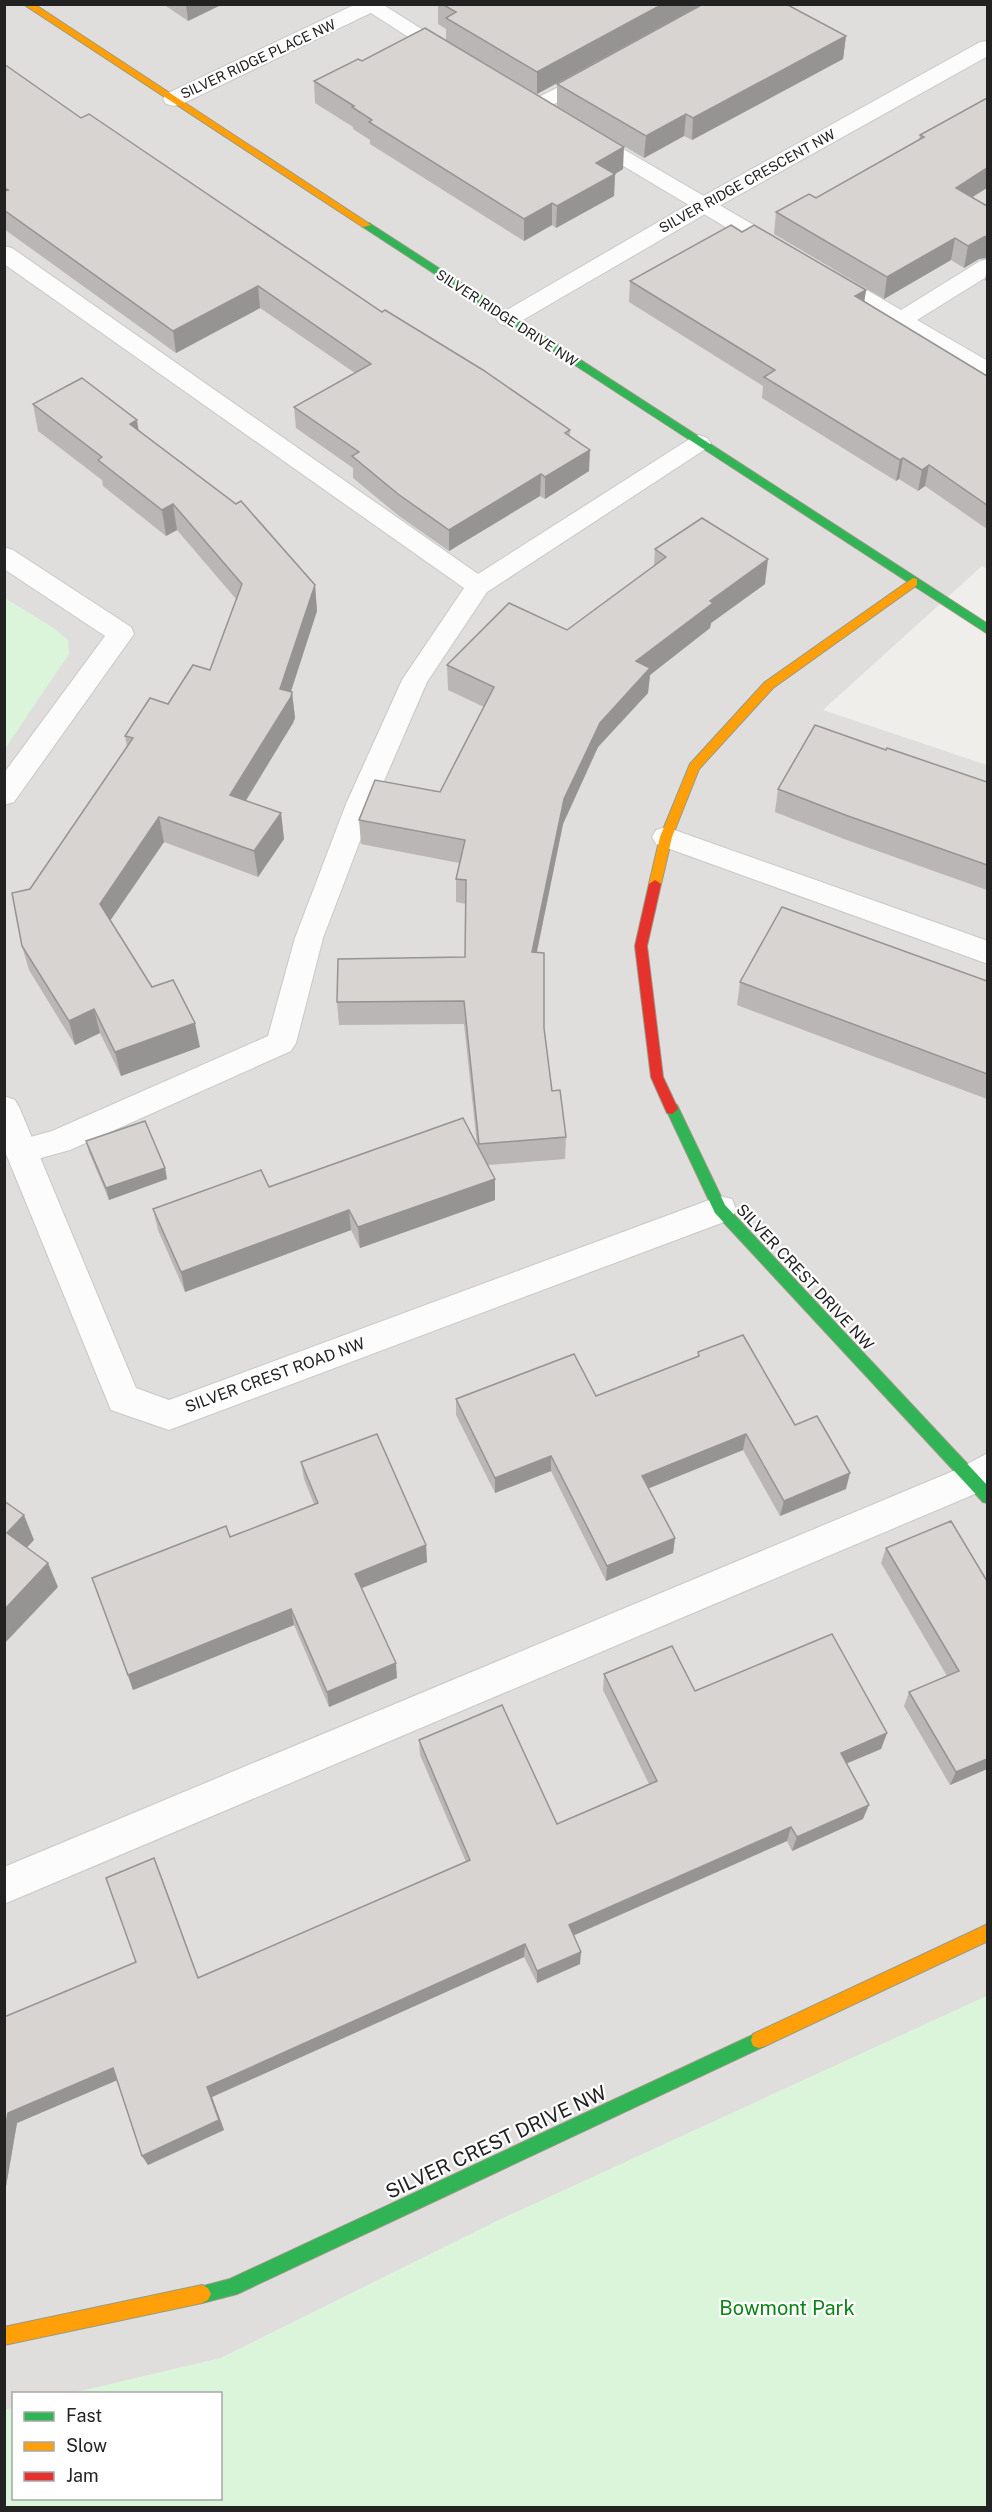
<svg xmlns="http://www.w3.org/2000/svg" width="992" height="2512" viewBox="0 0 992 2512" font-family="'Public Sans',sans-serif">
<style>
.residential{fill:#dfdedc}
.park{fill:#daf5da}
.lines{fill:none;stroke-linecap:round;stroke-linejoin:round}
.lane-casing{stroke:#c9c8c7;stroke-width:2}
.street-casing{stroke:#c9c8c7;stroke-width:2}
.fast-casing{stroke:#999a82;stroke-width:2}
.slow-casing{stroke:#999a82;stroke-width:2}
.jam-casing{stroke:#999a82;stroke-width:2}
.lane{fill:#fdfcfc;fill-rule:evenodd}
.street{fill:#fdfcfc;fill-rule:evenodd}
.fast{fill:#30b455;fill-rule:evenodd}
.slow{fill:#ff9f0a;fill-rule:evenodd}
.jam{fill:#e5322d;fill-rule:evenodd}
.wall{fill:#b9b6b5}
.shaded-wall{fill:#969493}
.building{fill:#d7d4d2;stroke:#969493;stroke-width:1.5}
.labels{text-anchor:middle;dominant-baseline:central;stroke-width:4.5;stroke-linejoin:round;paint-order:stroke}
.far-street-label{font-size:14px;fill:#222;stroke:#fff}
.street-label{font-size:16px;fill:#222;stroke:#fff}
.near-street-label{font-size:20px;fill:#222;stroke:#fff}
.near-park-label{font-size:20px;fill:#0c8416;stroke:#fff}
</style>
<rect width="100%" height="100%" fill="#f0eeeb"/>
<polygon class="residential" points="4,5 988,5 987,569 982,566 823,710 987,765 987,1996 497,2221 221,2358 73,2393 14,2394 13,2408 5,2410"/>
<g class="park">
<polygon points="5,598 55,629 68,640 69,654 5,749"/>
<polygon points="987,1996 987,2507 5,2507 5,2410 13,2408 14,2498 220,2498 220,2394 73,2393 222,2358 497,2221"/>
</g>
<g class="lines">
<g class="lane-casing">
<g id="lane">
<polygon points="357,4 382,4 458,52 461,56 458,60 444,60"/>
<polygon points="594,69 601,71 604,75 601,79 543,110 536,112 529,110 526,106 529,102"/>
<polygon points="587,130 594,132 790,246 793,251 790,256 782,258 774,256 580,140 576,136 580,132"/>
<polygon points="4,246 12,248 478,574 691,438 699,435 707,438 711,443 707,448 487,592 427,682 374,804 323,938 296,1043 291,1051 70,1150 23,1163 12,1160 8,1151 12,1142 52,1131 268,1036 295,938 346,804 402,680 464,588 4,264"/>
<polygon points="988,259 988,276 917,320 988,361 988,378 980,376 820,282 817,277 820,272 828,270 836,272 901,310 980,261"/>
<polygon points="666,827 988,941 988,964 656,844 652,837 656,830"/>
<polygon points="988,1453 988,1487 982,1491 4,1904 4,1867 958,1469"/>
</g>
</g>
<g class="street-casing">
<g id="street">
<polygon points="356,4 384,4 381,8 182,104 174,106 166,104 163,99 166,94"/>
<polygon points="988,41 988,56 712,210 516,324 508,326 500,324 496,319 500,314 696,200 980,42"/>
<polygon points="4,547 13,550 131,627 134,634 14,802 4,805 4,773 105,636 4,569"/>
<polygon points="4,1096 15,1100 20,1109 136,1388 169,1400 720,1196 732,1199 736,1209 732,1219 169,1430 111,1410 4,1149"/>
</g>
</g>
<g class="fast-casing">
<g id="fast">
<polygon points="363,223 369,223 988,624 988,634 363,227"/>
<polygon points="672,1104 677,1105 725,1205 988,1486 988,1503 983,1502 715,1213 666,1109"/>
<polygon points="759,2032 765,2034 767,2040 765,2046 237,2294 202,2303 196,2300 193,2294 196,2288 230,2279"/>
</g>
</g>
<g class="slow-casing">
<g id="slow">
<polygon points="23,4 34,4 371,225 363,227"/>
<polygon points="913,578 917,579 917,585 773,688 699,769 672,837 661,884 655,888 651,887 649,884 660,837 690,764 765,682"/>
<polygon points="988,1924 988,1941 765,2046 759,2048 753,2046 751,2040 753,2034"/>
<polygon points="202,2285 208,2288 211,2294 208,2300 202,2303 4,2345 4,2327"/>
</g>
</g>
<g class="jam-casing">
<polygon id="jam" points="655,880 661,884 647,946 663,1077 678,1109 672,1114 667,1113 651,1077 635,946 649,884"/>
</g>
<use href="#lane" class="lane"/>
<use href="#street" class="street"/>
<use href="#fast" class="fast"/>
<use href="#slow" class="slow"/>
<use href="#jam" class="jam"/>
</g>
<g class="wall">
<polygon points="163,4 223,4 188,21"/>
<polygon points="438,4 702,4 537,94 446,40 446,29 438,24"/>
<polygon points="846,36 843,59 692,140 684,136 644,158 557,106 557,84"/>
<polygon points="362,61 623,169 615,174 614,196 556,228 552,225 524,241 370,144 370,140 353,129 353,127 315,103 314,81"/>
<polygon points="4,64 81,118 382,312 570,430 570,436 589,471 545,499 540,496 449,551 399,516 353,478 353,468 296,428 294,407 355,373 260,308 176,353 4,229"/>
<polygon points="987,98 972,197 979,259 964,268 951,260 884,299 774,234 776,212 816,198 919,140 920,135"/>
<polygon points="742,232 866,290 864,301 987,376 987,529 925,486 918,491 899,479 896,481 762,398 763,386 629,302 630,281"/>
<polygon points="987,268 987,282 985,280"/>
<polygon points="33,404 139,430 315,585 317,611 291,692 292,692 295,718 293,723 246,801 281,813 284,839 258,877 164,842 110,921 152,987 200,1047 121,1076 100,1033 75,1045 29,970 22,946 30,889 127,747 125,736 210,670 236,599 177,530 166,536 103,486 102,480 38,431"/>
<polygon points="655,549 765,584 711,623 710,628 650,675 648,693 598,747 563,824 537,952 544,1028 552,1091 566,1137 565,1159 488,1165 495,1200 360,1248 351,1230 185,1292 158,1230 153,1209 477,1145 464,1024 339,1025 337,1002 465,957 466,904 456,902 456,879 459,863 361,844 359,820 440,792 484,707 448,690 447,665 567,630 654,566"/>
<polygon points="886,750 987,782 987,890 844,839 775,812 778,789"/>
<polygon points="987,981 987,1099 737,1005 740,982"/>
<polygon points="86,1141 165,1168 167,1179 109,1200 89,1152"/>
<polygon points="698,1352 795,1425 846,1489 780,1516 743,1450 648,1488 675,1538 673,1553 606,1581 551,1471 495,1493 456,1415 456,1399 596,1396 698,1356"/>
<polygon points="301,1462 426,1545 427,1562 362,1588 397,1678 329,1707 294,1625 133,1690 92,1578 230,1537 314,1504 304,1479"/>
<polygon points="951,1521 987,1769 950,1785 904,1706 909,1692 947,1676 881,1563 886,1548"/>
<polygon points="604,1674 695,1691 887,1733 881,1749 847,1763 863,1819 792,1851 787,1841 573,1935 580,1964 537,1983 524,1957 212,2097 224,2130 148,2165 117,2080 17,2123 4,2198 4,2010 5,2017 136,1962 160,1872 198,1977 466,1862 420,1755 419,1740 557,1824 649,1784 603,1690"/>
</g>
<g class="shaded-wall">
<polygon points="186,4 223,4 188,21"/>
<polygon points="663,4 702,4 537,94 537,72"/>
<polygon points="846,36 843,59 692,140 693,118"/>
<polygon points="686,114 684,136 644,158 646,136"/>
<polygon points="624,147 623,169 615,174 614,196 556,228 557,206 596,163"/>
<polygon points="987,168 987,188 952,210 956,188"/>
<polygon points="552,203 552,225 524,241 524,219"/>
<polygon points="987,236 987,258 979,259 964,268 968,246 984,237"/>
<polygon points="955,238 951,260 884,299 887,277"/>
<polygon points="258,286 260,308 176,353 173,331"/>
<polygon points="866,290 863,311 855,296"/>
<polygon points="137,420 141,446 130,424"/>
<polygon points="590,450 589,471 545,499 545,477"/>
<polygon points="903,458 899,479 896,481 900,460"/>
<polygon points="929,465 925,486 918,491 922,470"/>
<polygon points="541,474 540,496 449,551 449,530"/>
<polygon points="173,504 177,530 166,536 162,510"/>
<polygon points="768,559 765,584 711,623 710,628 650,675 648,693 598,747 563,824 532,975 532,952 564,799 600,723 636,661 710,601"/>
<polygon points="315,585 317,611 287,703 292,692 295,718 293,723 233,821 230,795 280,689"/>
<polygon points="281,813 284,839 258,877 254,851"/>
<polygon points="159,817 164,842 105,928 100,904"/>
<polygon points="94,1009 100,1033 75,1045 69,1021"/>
<polygon points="195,1023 200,1047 121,1076 115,1052"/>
<polygon points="165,1168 167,1179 109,1200 106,1188"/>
<polygon points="495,1179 495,1200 360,1248 358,1227"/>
<polygon points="349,1210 351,1230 185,1292 181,1272"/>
<polygon points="746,1434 743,1450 640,1492 642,1476"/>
<polygon points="551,1456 551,1471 495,1493 495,1478"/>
<polygon points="850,1473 846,1489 780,1516 784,1501"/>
<polygon points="24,1515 34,1540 17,1558 7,1533"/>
<polygon points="675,1538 673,1553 606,1581 607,1566"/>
<polygon points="426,1545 427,1562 357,1590 355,1574"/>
<polygon points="48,1563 58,1587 4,1644 4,1610"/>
<polygon points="291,1609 294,1625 133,1690 128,1675"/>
<polygon points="396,1663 397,1678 329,1707 327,1692"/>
<polygon points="887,1733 881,1749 836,1768 841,1753"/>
<polygon points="987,1759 987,1769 950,1785 956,1772"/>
<polygon points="869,1805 863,1819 792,1851 797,1837"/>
<polygon points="791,1827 787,1841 568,1938 569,1925"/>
<polygon points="525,1944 524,1957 212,2097 224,2130 148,2165 142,2156 207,2087"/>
<polygon points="581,1952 580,1964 537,1983 537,1971"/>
<polygon points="113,2068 120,2079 17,2123 4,2198 4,2137 8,2113"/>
</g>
<g class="building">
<polygon points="442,4 663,4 537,72 446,18 456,12"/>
<polygon points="703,4 786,4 846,36 693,118 686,114 646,136 557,84"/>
<polygon points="425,28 624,147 596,163 615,174 557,206 552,203 524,219 369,122 372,120 352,107 354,106 314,81 358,59 362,61"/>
<polygon points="4,64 81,118 89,114 382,312 385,310 483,370 570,430 565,433 590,450 545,477 541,474 449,530 398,494 352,456 359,452 294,407 371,364 258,286 173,331 4,210 4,191 8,190 4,188"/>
<polygon points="987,98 987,168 956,188 987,206 987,236 984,237 968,246 955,238 887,277 776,212 809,194 816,198 924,137 920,135"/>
<polygon points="731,225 742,232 754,225 866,290 855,296 987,376 987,505 929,465 922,470 903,458 900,460 764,377 775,370 630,281"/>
<polygon points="82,378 137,420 130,424 236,504 241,501 315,585 280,689 292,692 291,697 230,795 281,813 254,851 159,817 100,904 152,987 173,980 195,1023 115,1052 94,1009 69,1021 22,946 12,893 30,889 133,738 125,736 150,698 168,704 193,665 210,670 242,584 173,504 162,510 98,460 102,457 33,404"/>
<polygon points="702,518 768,559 710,601 713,603 636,661 650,668 600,723 564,799 532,952 544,953 544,1028 552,1091 560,1090 566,1137 479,1144 464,1001 337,1002 338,959 465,957 466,880 456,879 465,840 359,820 375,780 440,792 494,687 447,665 509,603 567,630 666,557 655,549"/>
<polygon points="815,725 886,750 887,748 987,782 987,865 848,816 778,789"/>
<polygon points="782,907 987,981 987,1074 740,982"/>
<polygon points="463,1118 495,1179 358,1227 349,1210 181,1272 153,1209 261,1170 269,1187"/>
<polygon points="145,1121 165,1168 106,1188 86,1141"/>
<polygon points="743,1335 795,1425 817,1416 850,1473 784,1501 746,1434 642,1476 675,1538 607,1566 551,1456 495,1478 456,1399 574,1354 596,1396 699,1356 698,1352"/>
<polygon points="377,1434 426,1545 355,1574 396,1663 327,1692 291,1609 128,1675 92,1578 226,1526 230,1537 318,1503 301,1462"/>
<polygon points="4,1501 24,1515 7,1533 48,1563 4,1610"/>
<polygon points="951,1521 987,1581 987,1759 956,1772 909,1692 959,1671 886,1548"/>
<polygon points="832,1634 887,1733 841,1753 869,1805 797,1837 791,1827 569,1925 581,1952 537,1971 525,1944 207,2087 219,2120 142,2156 113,2068 8,2113 4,2137 4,2017 136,1962 106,1878 154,1858 198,1978 470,1860 419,1740 502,1705 557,1824 657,1781 604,1674 672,1646 695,1691"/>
</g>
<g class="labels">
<g class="far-street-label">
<text transform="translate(258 59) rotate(-25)">SILVER RIDGE PLACE NW</text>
<text transform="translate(747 181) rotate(-29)">SILVER RIDGE CRESCENT NW</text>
<text transform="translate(507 318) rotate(33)">SILVER RIDGE DRIVE NW</text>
</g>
<g class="street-label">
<text transform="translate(805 1277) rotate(47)">SILVER CREST DRIVE NW</text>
<text transform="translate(275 1375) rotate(-20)">SILVER CREST ROAD NW</text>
</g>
<g class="near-street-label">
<text transform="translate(496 2142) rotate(-25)">SILVER CREST DRIVE NW</text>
</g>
<g class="near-park-label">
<text x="787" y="2308">Bowmont Park</text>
</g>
</g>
<rect width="992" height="2512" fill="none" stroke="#222222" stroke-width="12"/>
<rect x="12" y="2392" width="210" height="108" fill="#ffffff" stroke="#a7a7a7" stroke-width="1.5"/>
<rect x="24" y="2412" width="30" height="9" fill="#30b455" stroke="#a7a7a7" stroke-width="1.5"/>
<text x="66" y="2422" font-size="18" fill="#222222">Fast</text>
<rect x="24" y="2442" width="30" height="9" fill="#ff9f0a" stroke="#a7a7a7" stroke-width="1.5"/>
<text x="66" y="2452" font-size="18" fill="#222222">Slow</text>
<rect x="24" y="2472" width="30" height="9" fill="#e5322d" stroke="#a7a7a7" stroke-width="1.5"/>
<text x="66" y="2482" font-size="18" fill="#222222">Jam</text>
</svg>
